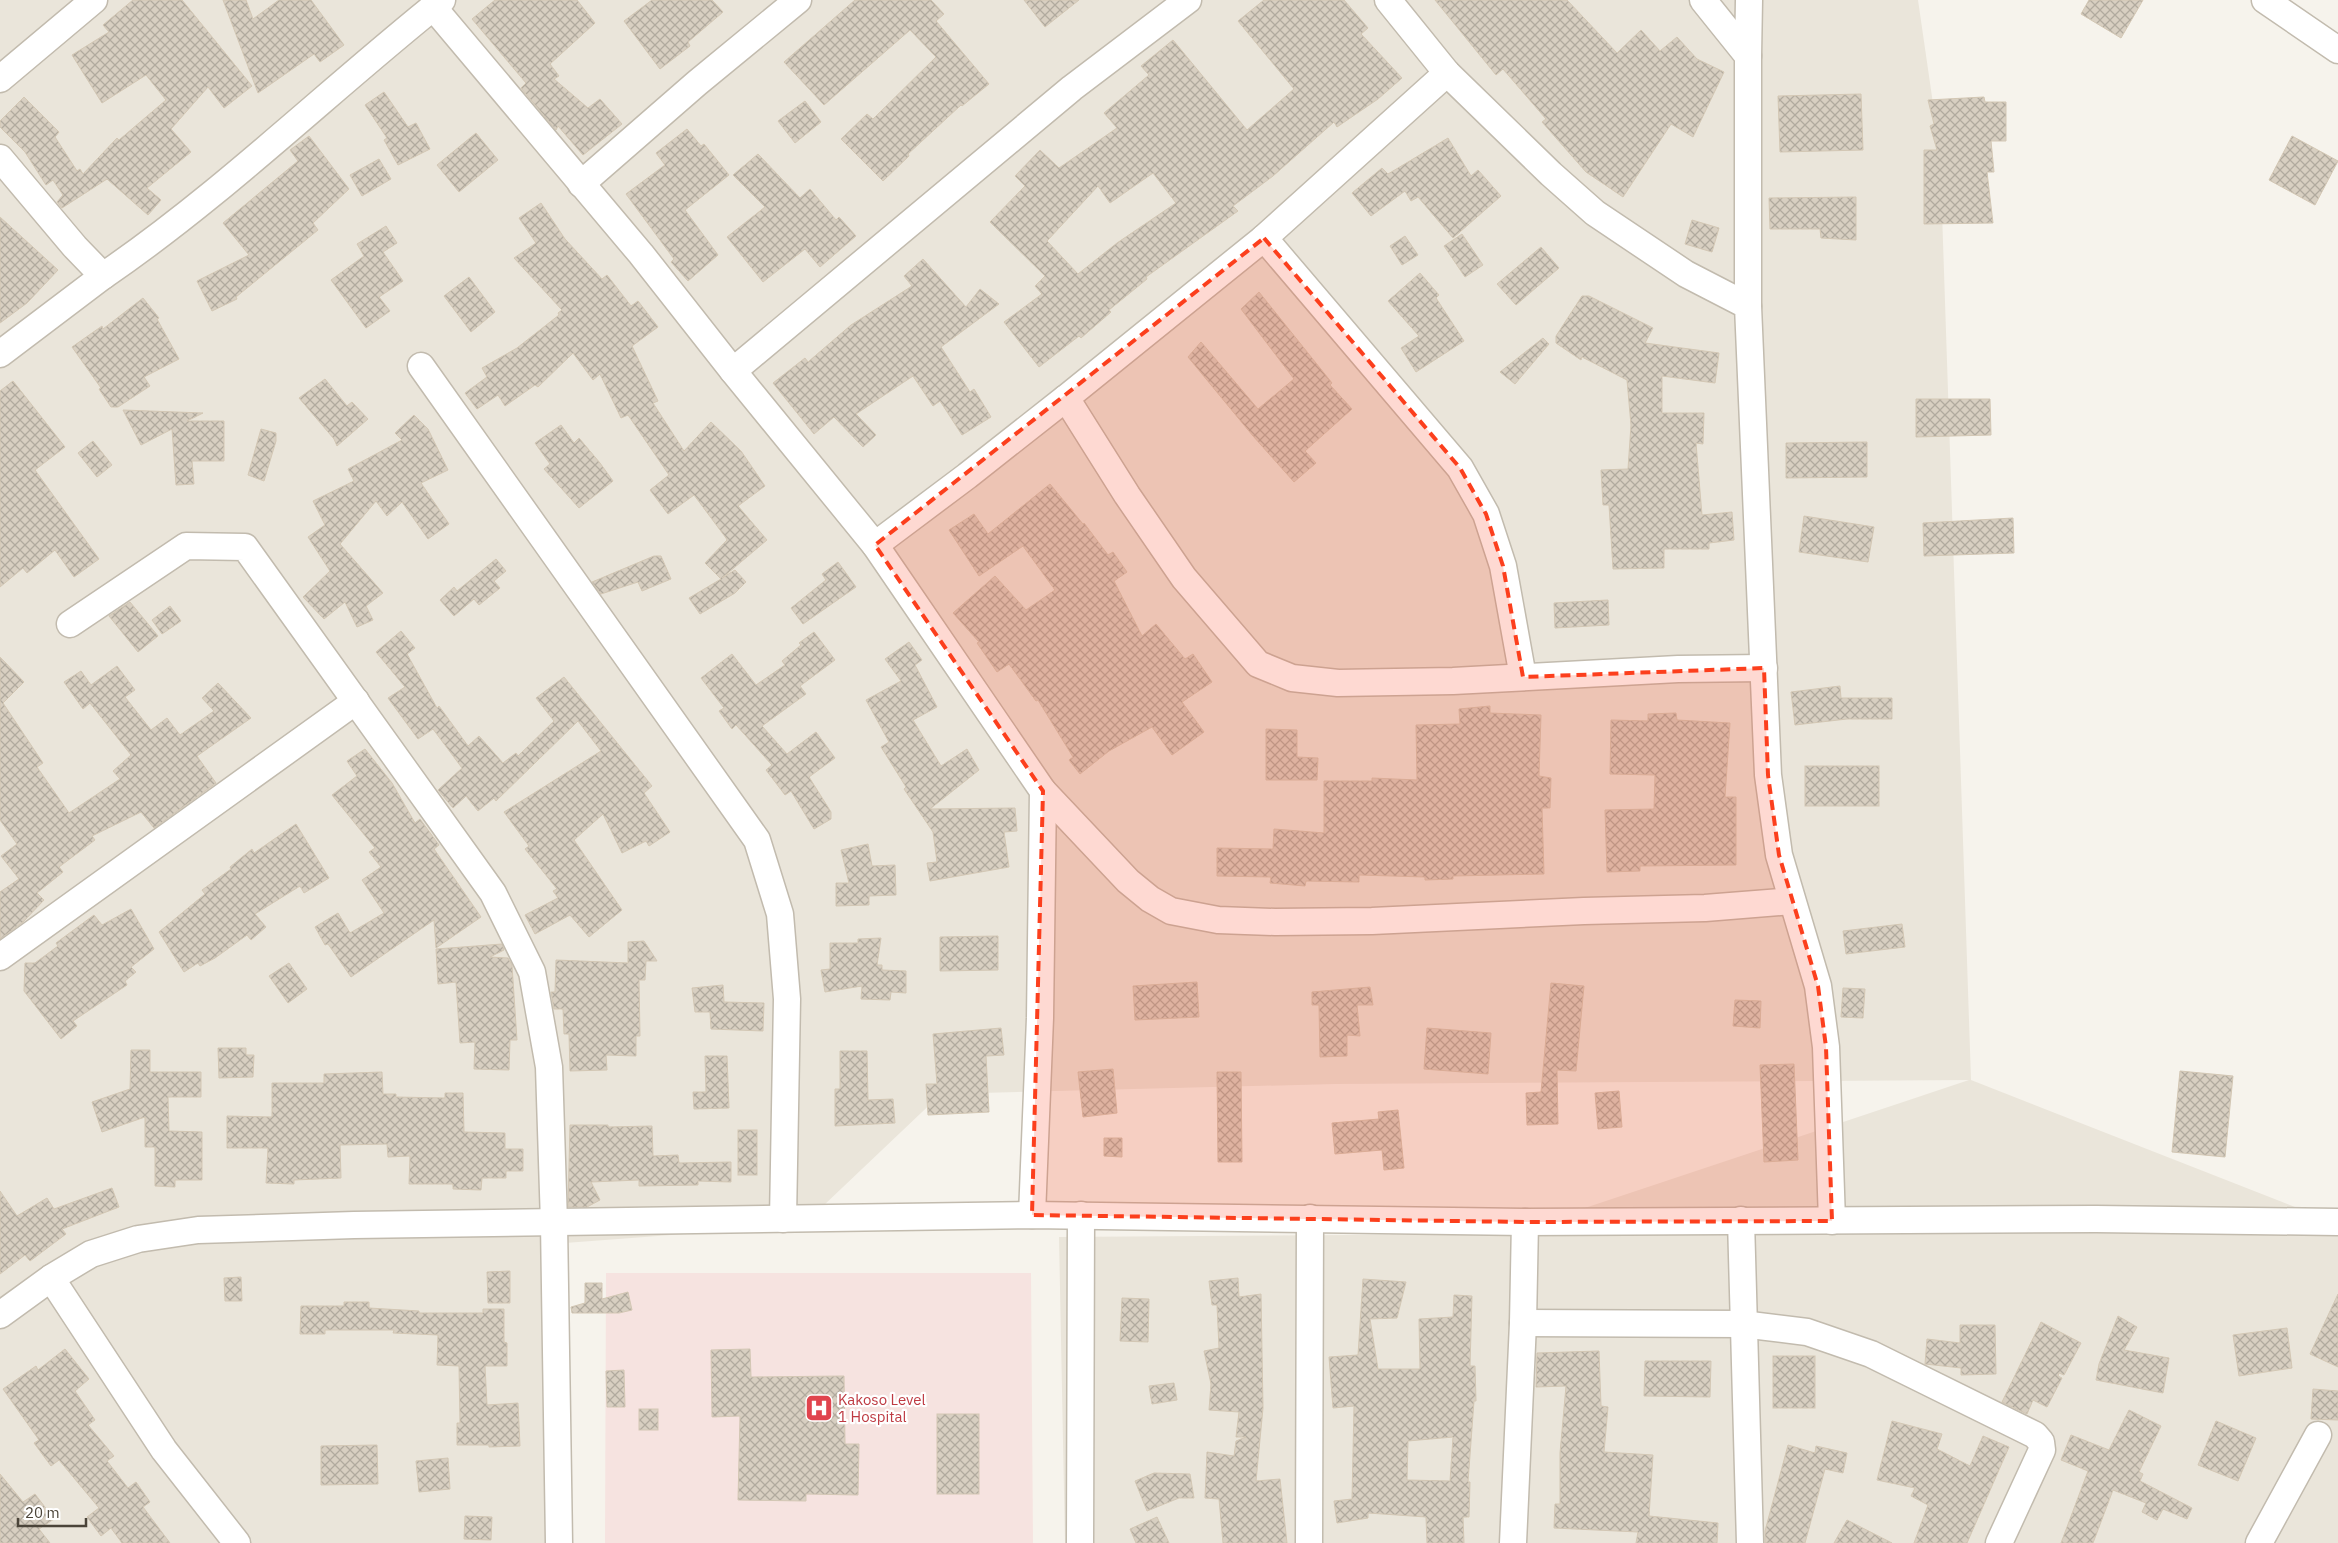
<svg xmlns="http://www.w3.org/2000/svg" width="2338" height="1543" viewBox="0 0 2338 1543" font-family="'IBM Plex Sans',sans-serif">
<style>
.residential{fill:#eae5da}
.medical{fill:#f6e3e0}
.building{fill:url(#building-cross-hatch);stroke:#d3c7b4;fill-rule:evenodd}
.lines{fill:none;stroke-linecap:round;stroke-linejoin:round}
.minor-casing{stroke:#c2bbae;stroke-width:29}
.minor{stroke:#fff;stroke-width:26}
.marked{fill:#fc3f1d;fill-opacity:0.2;stroke:#fc3f1d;stroke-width:4;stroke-dasharray:10 6;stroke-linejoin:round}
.labels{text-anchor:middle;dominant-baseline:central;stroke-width:4.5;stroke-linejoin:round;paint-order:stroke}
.health-label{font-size:15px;fill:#be3a42;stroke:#fff;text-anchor:start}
</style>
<defs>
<pattern id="building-cross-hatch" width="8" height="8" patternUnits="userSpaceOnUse" patternTransform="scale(1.25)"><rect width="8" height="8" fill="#d8cfc1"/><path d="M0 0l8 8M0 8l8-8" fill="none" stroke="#b1aa9e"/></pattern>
</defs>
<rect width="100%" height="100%" fill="#f6f3ec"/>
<polygon class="residential" points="0,0 1918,0 1940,152 1971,1080 2323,1218 2338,1226 2338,1543 1065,1543 1059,1237 1507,1234 1969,1080 1336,1084 941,1094 803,1225 565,1243 571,1543 0,1543"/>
<polygon class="medical" points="606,1273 1031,1273 1033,1543 605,1543"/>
<g class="building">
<polygon points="133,0 182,0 252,86 224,108 208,87 171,129 191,152 147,188 161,200 148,215 107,179 62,208 57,202 63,195 53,180 46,185 25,152 0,127 0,121 24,97 59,132 55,137 77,171 80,169 83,174 117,138 119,140 166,100 146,75 102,103 72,55 109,32 103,25"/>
<polygon points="223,0 246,0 253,19 279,0 311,0 344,45 320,62 314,54 258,93"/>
<polygon points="495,0 577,0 595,23 550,64 559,76 554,79 588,108 600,99 622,124 583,155 558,126 556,130 521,88 526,83 472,19"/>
<polygon points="652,0 712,0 723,12 688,42 690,46 660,69 624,21"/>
<polygon points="855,0 931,0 944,14 936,21 989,84 962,106 961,105 908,154 909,156 883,181 841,139 867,114 873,119 936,57 910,30 824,105 784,62"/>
<polygon points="1024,0 1079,0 1045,27"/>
<path d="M1264,0h80l24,28 -7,6 41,44 -24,21 -41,28 -3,-5 -61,54 -40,30 5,5 -92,66 1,2 -38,31 2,2 -30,26 -2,-2 -40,31 -35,-45 38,-28 -7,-8 10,-10 -55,-54 35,-36 -10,-10 25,-26 19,18 58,-40 -13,-15 45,-38 -8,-9 32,-26 74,90 47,-41 -56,-68zM1153,173l23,30 -59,40 -39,31 -31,-33 51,-55 12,17z"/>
<polygon points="1435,0 1567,0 1617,53 1641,30 1660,51 1677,37 1697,59 1724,72 1693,137 1671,124 1623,197 1586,172 1542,122 1546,119 1503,69 1496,75"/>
<polygon points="2089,0 2143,0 2121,38 2081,14"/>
<polygon points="384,92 408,127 416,123 430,149 398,165 384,140 387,138 365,105"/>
<polygon points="1861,94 1863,150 1780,152 1778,96"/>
<polygon points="1984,97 1985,102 2006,102 2006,141 1991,141 1994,172 1987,172 1993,223 1924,224 1924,150 1937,150 1930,126 1934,124 1928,100"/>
<polygon points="805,101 821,122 795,143 778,121"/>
<polygon points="687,129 701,146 704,144 729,175 685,210 718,255 688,281 671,262 674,259 626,194 665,165 656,153"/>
<polygon points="476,133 498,160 459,192 437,165"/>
<polygon points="309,136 349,189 313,223 318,230 236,297 237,299 212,311 197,281 249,255 223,223 298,161 290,150"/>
<polygon points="2292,136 2338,161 2315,205 2269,180"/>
<polygon points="1448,138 1471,176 1478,170 1501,196 1453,238 1418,197 1411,201 1405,191 1371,216 1352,193 1382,168 1388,174"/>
<polygon points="758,154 800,198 810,189 836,220 839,217 856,236 820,267 805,249 763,282 727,237 765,207 733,175"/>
<polygon points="379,159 391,179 362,196 350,175"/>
<polygon points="1856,197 1856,240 1821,238 1820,229 1770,229 1769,198"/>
<polygon points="541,203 565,239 602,279 607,275 631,306 638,301 658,327 632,346 658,401 653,403 684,451 711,422 741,451 765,486 738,506 767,540 722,578 735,570 746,582 735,593 700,614 689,598 721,579 705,563 727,540 726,538 694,495 668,514 650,490 669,475 628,415 621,418 600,374 593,380 573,353 538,387 535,385 505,406 498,395 477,409 465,393 487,377 482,368 517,348 559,315 558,313 562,310 514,258 536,243 519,218"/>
<polygon points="0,217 58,270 27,303 0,323"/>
<polygon points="1692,220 1719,228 1712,252 1685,244"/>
<polygon points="386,226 397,243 383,252 403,281 379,297 390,311 366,328 331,280 364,256 357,244"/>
<polygon points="1462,234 1483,265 1465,277 1444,246"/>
<polygon points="1405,236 1418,255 1402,265 1390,246"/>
<polygon points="1541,247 1559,268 1516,305 1497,284"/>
<polygon points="923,259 966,307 980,289 999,304 941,347 970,392 974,389 991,417 962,435 940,401 933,406 913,376 856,414 876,435 863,447 834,417 814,434 773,383 805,358 808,362 851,325 912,286 904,276"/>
<polygon points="1420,273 1439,295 1436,298 1464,341 1416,372 1401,348 1419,336 1388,301"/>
<polygon points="469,277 495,312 471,332 444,296"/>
<polygon points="1259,292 1332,383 1330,385 1352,409 1305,451 1316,463 1294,482 1253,436 1188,357 1201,342 1258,409 1294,379 1241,309"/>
<polygon points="1582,296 1589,296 1653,328 1645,343 1719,353 1715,383 1662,376 1662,413 1704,413 1703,444 1696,443 1702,515 1732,512 1734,540 1709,543 1709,549 1664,549 1664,568 1613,569 1609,505 1603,505 1601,470 1628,469 1631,425 1627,380 1582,357 1581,360 1556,343 1556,336"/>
<polygon points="143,298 159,318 157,319 179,359 144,377 150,386 118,407 111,407 99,389 101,388 72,347 102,326 103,329"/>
<polygon points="1543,338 1549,344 1515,384 1500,372"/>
<polygon points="325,379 347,406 352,402 368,419 337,446 334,439 299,398"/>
<polygon points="13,381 65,447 35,470 99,559 74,577 55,550 27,573 23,568 0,587 0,391"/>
<polygon points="1916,399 1990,399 1991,435 1916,437"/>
<polygon points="123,410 203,413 187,421 224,421 224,461 192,461 194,484 176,485 172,429 141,445"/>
<polygon points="414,415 428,429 448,470 421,483 449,524 428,539 402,502 387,516 376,501 340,544 383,593 366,606 373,620 357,627 345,602 324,619 303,597 330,571 308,537 325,525 313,501 354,481 348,469 402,440 395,433"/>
<polygon points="561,425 574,443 579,438 600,463 613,481 579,508 544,469 550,464 535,443"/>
<polygon points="261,429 276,433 276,441 264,481 248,475"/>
<polygon points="93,441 112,465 97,477 78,453"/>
<polygon points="1867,442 1867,477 1786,478 1786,443"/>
<polygon points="1050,484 1083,524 1084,523 1108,555 1113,552 1127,572 1114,581 1142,636 1156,624 1185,659 1193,654 1212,682 1182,702 1204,732 1172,755 1152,727 1109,751 1080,774 1069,760 1073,757 1038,700 1036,701 1009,664 997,672 977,643 979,642 953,613 995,576 1026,610 1055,590 1023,546 979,576 949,530 974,514 988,534"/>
<polygon points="1804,516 1874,527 1868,562 1799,552"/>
<polygon points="2013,518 2014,553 1924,556 1923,523"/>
<polygon points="654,556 661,556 671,579 642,591 638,582 601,594 592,582"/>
<polygon points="496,559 506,571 494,581 500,588 479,605 474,599 454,616 440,600 454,587 457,591"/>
<polygon points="838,562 856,587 803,624 791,608 826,580 822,574"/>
<polygon points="1608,600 1609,625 1555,628 1554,603"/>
<polygon points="130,602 158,636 138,652 109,616"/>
<polygon points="170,606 181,621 162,634 152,620"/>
<polygon points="401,631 415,648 407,654 437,708 439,706 468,746 479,736 503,763 516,753 518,756 554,721 536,698 564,677 652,786 644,793 670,832 649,846 646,841 622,853 603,814 574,840 622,910 589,937 570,915 535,934 525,915 558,898 553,891 557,889 525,849 529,846 504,812 601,751 578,721 496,801 494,798 478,811 466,796 453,808 438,790 462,768 433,729 418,739 388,698 405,687 376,652"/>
<polygon points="814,632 835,660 800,686 806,694 762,726 787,754 816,732 835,758 809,777 831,812 831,819 814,829 791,791 785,795 766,770 772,765 736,725 732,729 719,711 724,708 701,678 732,654 756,685 785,665 782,661 801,645 799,643"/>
<polygon points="909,642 922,660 915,665 937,707 913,720 941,766 967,749 979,770 930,809 1015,808 1017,831 1004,832 1009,867 930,881 927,863 937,862 933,832 904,789 906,787 881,747 889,742 866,700 901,681 885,659"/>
<polygon points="0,657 24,682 3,703 43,763 37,767 69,813 120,779 113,771 131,755 90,703 83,709 64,682 81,671 91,685 117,666 135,690 125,697 151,730 167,718 180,735 214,711 202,698 218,683 251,718 197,756 216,783 154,828 141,812 92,836 95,840 59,867 63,872 37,893 44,900 23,922 0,939 0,892 19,879 1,856 17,844 0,820"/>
<polygon points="1840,686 1841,698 1892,698 1892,719 1847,719 1795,725 1791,692"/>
<polygon points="1490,706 1490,713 1541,715 1539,776 1551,778 1550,808 1542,808 1544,874 1453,876 1453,879 1425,880 1425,877 1359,875 1359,882 1306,881 1305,886 1270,883 1271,877 1217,876 1217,848 1273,849 1274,829 1324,833 1324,781 1372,781 1372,778 1417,780 1416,725 1460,724 1459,709"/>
<polygon points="1676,713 1677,720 1730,723 1725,797 1736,797 1736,865 1640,866 1640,871 1607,872 1605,810 1654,809 1655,775 1610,774 1611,720 1648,721 1648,714"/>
<polygon points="1266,729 1297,730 1297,757 1318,758 1317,780 1266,780"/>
<polygon points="365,749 392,783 415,823 420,819 439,845 434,849 481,917 436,948 434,920 351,977 328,944 325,945 315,927 338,913 350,933 384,913 362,880 381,867 369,852 375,848 332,795 357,776 347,761"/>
<rect x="1805" y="766" width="74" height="40"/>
<polygon points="296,824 329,878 304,893 300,886 255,914 266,927 251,940 247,935 215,958 200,966 198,963 184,972 159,932 205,894 202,890 231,869 230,867 252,849 254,853"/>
<polygon points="868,844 872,866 895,865 896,895 869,896 869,905 836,906 836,883 849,883 841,850"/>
<polygon points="131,909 154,949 131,967 136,972 125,981 127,985 73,1021 77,1026 61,1039 24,991 25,963 35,963 58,946 56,943 94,915 102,925"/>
<polygon points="1902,924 1905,947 1846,954 1843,931"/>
<polygon points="998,936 998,970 940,971 940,937"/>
<polygon points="881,938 877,965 882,965 882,970 906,971 906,993 891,992 890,1000 861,999 862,986 825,992 821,970 830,969 830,943 858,943 858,939"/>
<polygon points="644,941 657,961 646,961 645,980 639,980 640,1036 636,1036 636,1056 606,1055 607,1070 570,1071 569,1034 564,1034 563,1009 554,1009 551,992 555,992 556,960 628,963 628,942"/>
<polygon points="502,944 504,950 490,957 508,958 512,965 517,1040 510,1040 509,1070 474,1069 475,1042 460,1043 456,982 438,984 436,949"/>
<polygon points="289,963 307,989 288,1003 269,976"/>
<polygon points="1197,982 1199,1017 1135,1020 1133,986"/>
<polygon points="1551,983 1584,986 1576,1071 1557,1070 1558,1124 1527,1125 1526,1093 1541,1092"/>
<polygon points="723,985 724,1002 764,1003 763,1031 711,1029 710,1012 695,1012 692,988"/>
<polygon points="1370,987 1373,1005 1357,1005 1360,1036 1347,1035 1347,1056 1320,1057 1319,1005 1312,1005 1312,992"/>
<polygon points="1843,988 1865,989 1863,1018 1841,1017"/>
<polygon points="1735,1000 1761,1001 1760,1028 1733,1026"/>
<polygon points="1001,1028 1004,1055 986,1056 989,1112 928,1115 926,1084 937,1084 933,1034"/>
<polygon points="1427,1028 1491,1033 1488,1074 1424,1069"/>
<polygon points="218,1048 246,1048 246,1055 254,1055 253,1077 219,1078"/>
<polygon points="131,1050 150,1050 150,1072 201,1072 201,1097 168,1097 169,1131 202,1132 202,1180 175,1180 175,1187 155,1186 155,1147 145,1147 145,1117 102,1132 92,1102 130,1089"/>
<polygon points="840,1051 867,1051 868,1100 893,1099 895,1123 835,1126 835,1089 840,1089"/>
<polygon points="705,1056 727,1056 729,1108 694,1109 693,1092 706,1092"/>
<polygon points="1794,1064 1798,1160 1764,1162 1760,1065"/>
<polygon points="1113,1069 1117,1113 1083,1117 1078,1072"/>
<polygon points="2180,1071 2233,1076 2225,1157 2172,1152"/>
<polygon points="382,1072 383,1094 396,1094 396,1097 445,1098 445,1093 463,1093 464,1132 505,1133 505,1149 523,1149 523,1171 506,1171 506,1178 482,1178 481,1190 453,1189 453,1184 409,1184 410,1156 388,1157 387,1144 340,1145 341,1178 294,1180 294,1184 266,1183 268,1148 227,1148 227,1116 272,1117 272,1083 324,1083 324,1074"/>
<polygon points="1217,1072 1241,1072 1242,1162 1218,1162"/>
<polygon points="1619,1091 1622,1127 1598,1129 1595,1093"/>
<polygon points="1398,1110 1404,1168 1384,1170 1382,1150 1335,1154 1332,1123 1379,1119 1378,1112"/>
<polygon points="570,1125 608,1125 608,1127 652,1126 653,1156 678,1155 679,1163 731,1162 731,1182 698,1181 698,1185 639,1186 639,1180 591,1182 600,1200 587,1207 568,1207"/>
<rect x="738" y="1130" width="19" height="45"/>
<polygon points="1104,1138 1122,1138 1122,1157 1104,1156"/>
<polygon points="112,1188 119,1207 62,1229 66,1234 30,1261 25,1255 0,1274 0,1191 17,1216 47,1198 54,1209"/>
<polygon points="510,1271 510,1303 488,1303 487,1272"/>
<polygon points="241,1277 242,1301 225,1301 224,1278"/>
<polygon points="1238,1278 1239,1297 1261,1294 1263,1408 1256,1481 1280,1479 1287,1543 1223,1543 1219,1499 1205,1498 1207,1452 1234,1456 1236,1441 1246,1437 1236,1437 1239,1412 1209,1410 1211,1384 1204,1351 1219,1348 1217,1305 1212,1305 1209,1281"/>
<path d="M1363,1279l43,3 -9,36 -27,1 8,50h42l-1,-50 34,-2 1,-22 18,1 -2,70h5l1,35h-2l-6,81h2l-1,35h-6l1,26h-37l-1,-26 -58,-4v5l-31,5 -3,-22 18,-2 2,-93 -21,2 -4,-51 29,-2zM1453,1437l-3,44 -43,-1 1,-39z"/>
<polygon points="585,1283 602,1283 602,1299 628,1292 632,1310 619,1313 572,1313 571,1307 585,1303"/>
<polygon points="2338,1294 2338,1367 2310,1354"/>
<polygon points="1122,1298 1149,1299 1148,1342 1120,1341"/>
<polygon points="344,1302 369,1302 369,1308 419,1311 419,1313 483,1313 483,1309 504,1309 504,1342 507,1343 507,1366 485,1366 487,1405 518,1403 520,1446 489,1447 489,1445 457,1445 457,1423 460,1423 459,1366 437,1365 438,1335 393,1333 394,1330 325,1330 325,1334 300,1334 301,1306 344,1306"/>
<polygon points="2118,1316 2137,1327 2124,1350 2169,1358 2163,1393 2096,1380 2099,1364"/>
<polygon points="2041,1322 2081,1343 2064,1375 2059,1373 2058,1376 2062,1378 2047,1407 2033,1400 2027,1414 2002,1402"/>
<polygon points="1960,1325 1995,1325 1996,1374 1961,1375 1961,1368 1925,1364 1927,1339 1960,1343"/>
<polygon points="2287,1328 2292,1368 2239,1376 2233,1335"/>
<polygon points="65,1349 89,1379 75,1391 95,1420 88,1425 114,1456 107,1461 128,1488 136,1482 150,1502 143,1507 170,1543 122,1543 111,1528 101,1536 87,1517 99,1508 59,1460 51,1466 34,1443 39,1440 3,1389 36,1366 38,1370"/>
<polygon points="750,1349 751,1377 844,1376 845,1444 859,1444 858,1495 806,1494 806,1501 738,1500 740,1416 712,1417 711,1350"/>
<polygon points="1599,1351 1601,1406 1608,1407 1604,1452 1653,1455 1649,1516 1718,1523 1717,1543 1636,1543 1638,1532 1554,1528 1555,1504 1560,1504 1560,1453 1566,1386 1536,1387 1537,1353"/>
<rect x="1773" y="1356" width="42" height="52"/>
<polygon points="1645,1361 1711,1361 1710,1397 1644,1396"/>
<polygon points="624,1370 625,1407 607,1407 606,1371"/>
<polygon points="1174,1383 1177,1400 1152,1404 1149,1386"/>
<polygon points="2313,1389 2338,1391 2338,1420 2311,1419"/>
<rect x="639" y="1409" width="19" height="21"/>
<polygon points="2129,1410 2161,1426 2139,1472 2143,1474 2140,1481 2192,1508 2187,1519 2163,1509 2157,1520 2142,1512 2146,1503 2113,1490 2093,1543 2061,1543 2088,1471 2061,1460 2071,1435 2109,1450"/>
<rect x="937" y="1414" width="42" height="80"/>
<polygon points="1892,1421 1942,1434 1937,1449 1970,1466 1983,1436 2009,1447 1967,1543 1914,1543 1928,1505 1911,1496 1915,1488 1877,1480"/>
<polygon points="2216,1421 2256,1438 2238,1481 2198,1465"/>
<polygon points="377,1445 378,1484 321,1485 321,1446"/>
<polygon points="1788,1445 1815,1453 1816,1446 1847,1453 1843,1473 1825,1469 1805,1543 1765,1543 1765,1531"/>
<polygon points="448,1458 450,1489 419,1492 416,1461"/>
<polygon points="1154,1473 1190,1474 1194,1498 1179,1498 1147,1511 1135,1481"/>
<polygon points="0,1474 23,1502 35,1494 54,1519 39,1529 50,1543 0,1543"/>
<polygon points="465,1516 492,1517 491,1540 464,1539"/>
<polygon points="1157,1517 1169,1543 1136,1543 1130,1529"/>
<polygon points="1847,1520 1892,1543 1834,1543"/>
</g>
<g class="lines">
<g class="minor-casing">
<g id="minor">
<polyline points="1388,0 1447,73 1551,174 1595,213 1686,274 1748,306 1768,775 1779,855 1818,986 1826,1047 1832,1221"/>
<polyline points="1703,0 1748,56 1748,306"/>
<polyline points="2265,0 2338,50"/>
<polyline points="433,7 641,254 733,371 875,545 1043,791 1040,1018 1032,1215"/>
<polyline points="1748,56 1749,0"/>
<polyline points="1447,73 1264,238 1066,398 1127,495 1184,578 1258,664 1292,678 1338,683 1453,681 1678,669 1764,668"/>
<polyline points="0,79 94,0"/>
<path d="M0,158l75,89 28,29c120,-82 225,-185 339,-276"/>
<polyline points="581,184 697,83 798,0"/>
<polyline points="1264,238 1460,468 1486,514 1503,566 1523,677"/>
<polyline points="0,354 103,276"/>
<polyline points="421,366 757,840 780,914 787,999 783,1219"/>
<polyline points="733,371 1072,88 1188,0"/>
<polyline points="875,545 967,476 1066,398"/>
<polyline points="70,624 186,546 245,547 493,893 532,972 549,1067 554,1223 559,1543"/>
<polyline points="1043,791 1128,881 1150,899 1171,911 1218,920 1275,922 1372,921 1584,911 1705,908 1792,901"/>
<polyline points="0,957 356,701"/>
<polyline points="1741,1220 1750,1543"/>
<polyline points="51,1278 164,1450 237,1543"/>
<polyline points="0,1315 51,1278 91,1254 138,1239 198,1230 354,1225 1032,1215 1525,1222 2096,1219 2338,1222"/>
<polyline points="1523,1323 1742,1324 1807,1332 1871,1354 2035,1435 2041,1442 2042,1450 1999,1543"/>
<polyline points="1080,1543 1081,1215"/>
<polyline points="1309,1543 1310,1218"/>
<polyline points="1513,1543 1523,1323 1525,1222"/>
<polyline points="2259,1543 2318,1435"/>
</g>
</g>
<use href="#minor" class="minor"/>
</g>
<path class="marked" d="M1264,238l196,230 26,46 17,52 20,111 241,-9 4,107 11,80 39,131 8,61 6,174 -307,1 -493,-7 11,-424 -168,-246z"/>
<defs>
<g id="hospital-square" transform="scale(1.4375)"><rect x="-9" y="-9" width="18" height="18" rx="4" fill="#e0444e" stroke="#fff"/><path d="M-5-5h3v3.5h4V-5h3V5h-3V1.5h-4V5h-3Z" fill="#fff"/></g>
</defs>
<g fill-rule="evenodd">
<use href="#hospital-square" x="819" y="1408"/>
</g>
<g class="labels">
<g class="health-label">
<text x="838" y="1399">Kakoso Level<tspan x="838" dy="17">1 Hospital</tspan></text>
</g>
</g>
<path d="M18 1518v8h68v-8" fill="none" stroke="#4b4439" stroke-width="2.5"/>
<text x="25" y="1518" font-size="15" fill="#4b4439" stroke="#ffffff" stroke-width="4" paint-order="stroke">20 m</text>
</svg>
